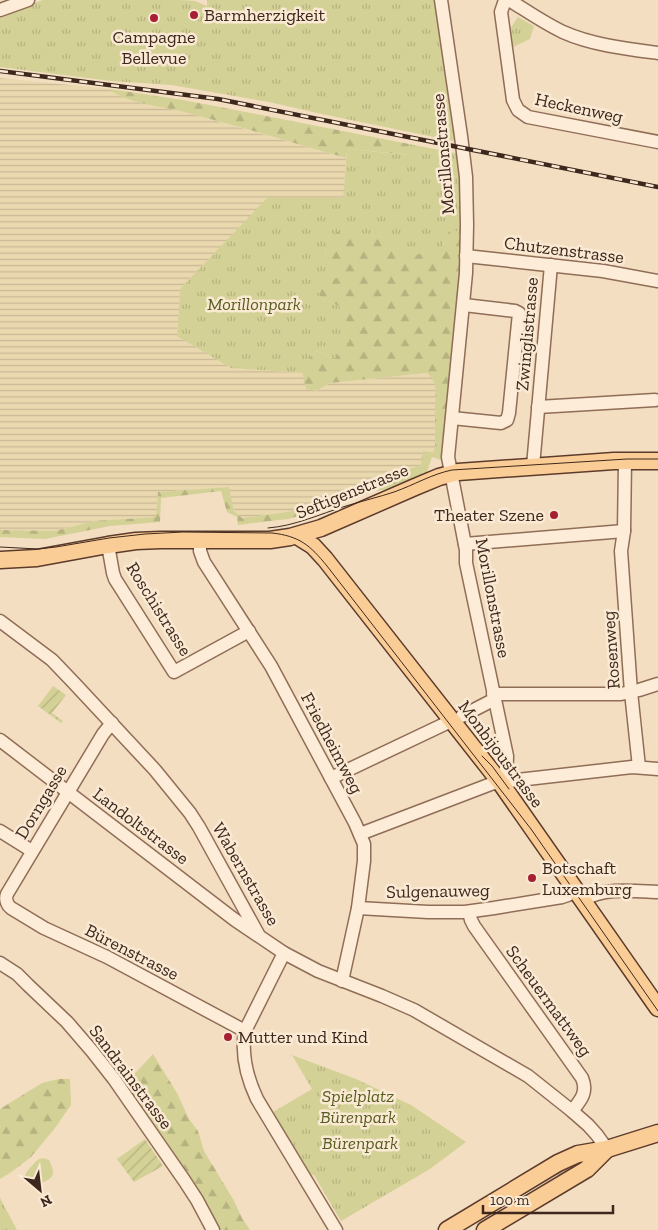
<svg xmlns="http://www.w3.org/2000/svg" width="658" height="1230" viewBox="0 0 658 1230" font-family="'Zilla Slab',serif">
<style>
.farmland{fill:url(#farmland-rules)}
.forest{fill:url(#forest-firs)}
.park{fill:url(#park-tufts)}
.garden{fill:url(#garden-furrows)}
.pitch{fill:#d3d195}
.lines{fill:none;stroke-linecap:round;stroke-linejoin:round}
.major-tunnel{stroke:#cfbaa1;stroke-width:16;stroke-dasharray:16 8;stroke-linecap:butt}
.minor-casing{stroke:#906d57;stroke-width:15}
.major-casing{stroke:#5d3b2b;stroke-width:19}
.minor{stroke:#fdecd7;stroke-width:12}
.major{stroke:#fbcd96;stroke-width:16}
.tram{stroke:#3e281d;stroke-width:1}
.rail-casing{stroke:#3e281d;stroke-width:4.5}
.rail{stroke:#fae9d3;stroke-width:2.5;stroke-dasharray:8;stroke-linecap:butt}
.poi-dot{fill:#a71f34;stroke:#fae9d3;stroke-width:2}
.labels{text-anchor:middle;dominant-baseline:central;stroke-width:5;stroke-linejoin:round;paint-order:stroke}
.poi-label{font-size:18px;fill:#3e281d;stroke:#fae9d3;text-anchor:start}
.street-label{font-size:18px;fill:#3e281d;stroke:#fae9d3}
.park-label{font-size:18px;font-style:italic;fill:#575d21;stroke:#fae9d3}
</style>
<defs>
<pattern id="farmland-rules" width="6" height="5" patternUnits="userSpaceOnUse" patternTransform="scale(1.25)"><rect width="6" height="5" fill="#ead8af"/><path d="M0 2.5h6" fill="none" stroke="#cab996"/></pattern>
<pattern id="forest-firs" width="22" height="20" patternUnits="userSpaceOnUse" patternTransform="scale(1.25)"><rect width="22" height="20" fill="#d3d195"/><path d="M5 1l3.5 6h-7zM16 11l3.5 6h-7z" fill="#b6b380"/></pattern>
<pattern id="park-tufts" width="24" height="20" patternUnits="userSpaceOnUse" patternTransform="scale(1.25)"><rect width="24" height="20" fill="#d3d195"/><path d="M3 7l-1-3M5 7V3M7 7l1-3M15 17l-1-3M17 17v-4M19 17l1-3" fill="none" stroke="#b6b380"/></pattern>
<pattern id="garden-furrows" width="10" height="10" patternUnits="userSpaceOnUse" patternTransform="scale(1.25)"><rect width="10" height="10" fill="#d3d195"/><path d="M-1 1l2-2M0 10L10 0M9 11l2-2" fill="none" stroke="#b6b380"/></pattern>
</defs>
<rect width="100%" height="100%" fill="#f3dec2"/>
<polygon class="farmland" points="0,78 110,89 111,91 116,94 141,103 185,112 346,158 343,199 267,199 180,289 177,335 231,368 303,373 303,377 316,391 330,383 427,373 432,377 435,385 436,396 436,431 435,447 433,453 422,465 309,506 287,512 242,518 234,511 228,487 158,492 156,517 94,521 55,531 0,530"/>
<g class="forest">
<path d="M110,89l73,11 73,14 153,30 -1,11 -57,-6 -4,2 -1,7c-52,-15 -105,-31 -158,-45 -26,-7 -54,-8 -77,-22z"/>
<path d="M450,230l6,1 7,6 -20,220h-2v3l-9,-3 -5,15 -43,18 -13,1 -18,8 -37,12 -28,8 -50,6 -1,-8 -10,-5 -6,-21 -60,7 -1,24 -50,4 -65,13 -45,-2v-7l55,1 39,-10 62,-4 2,-25 71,-5 5,24 8,7 45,-6 22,-6 112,-41 2,-14 10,2 2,-6c0,-12 0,-24 0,-36 0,-13 4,-29 -8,-38l-97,10 -14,8 -10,-2c-6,-20 -4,-24 10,-38l19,7 13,-25 -2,-8 -1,-16 -24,-11 -4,-9 9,-8 10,-14 -10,-9 -1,-11 3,-10 10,-6 16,8 8,-5 23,3 9,8 27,8 11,2 12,-11v-7z"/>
<polygon points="153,1054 177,1093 189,1119 198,1131 204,1151 233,1199 242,1218 250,1230 215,1230 120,1086 127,1082"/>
<polygon points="59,1079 70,1079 71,1105 55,1128 31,1157 10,1173 0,1179 0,1109 42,1083"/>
</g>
<g class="park">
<polygon points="43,0 183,0 195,1 207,6 207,0 437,0 458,142 317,113 269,102 171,85 111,81 0,67 0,15"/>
<polygon points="518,17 534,26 530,39 513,47 510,29"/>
<path d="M409,144l50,10 4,83 -7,-6 -6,-1c-6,8 -6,13 -9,22l-9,3 -11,-2 -4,2 -23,-10 -9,-8 -23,-3 -8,5h-7l-9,-8 -10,6 -3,10 1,11 10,9 1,11 -11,3 -9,8 4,9 24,11c1,11 3,22 4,34l-14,15 -19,-7c-6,7 -13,12 -13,22l-72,-5 -54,-32 3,-47 87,-91h76l4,-47 4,-2 56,6z"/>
<polygon points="292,1055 356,1079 411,1105 466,1142 430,1169 341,1221 314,1175 311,1175 273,1112 312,1089"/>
<polygon points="0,1198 17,1230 0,1230"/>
</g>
<g class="garden">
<polygon points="53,686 66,695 52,713 63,721 61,723 38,706"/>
<polygon points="145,1139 163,1166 134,1182 117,1159"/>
</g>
<path class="pitch" d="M43,1158l6,2c9,19 2,18 -15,27 -14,-6 -10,-14 -1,-22 3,-4 5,-6 10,-7z"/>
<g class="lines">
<polyline class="major-tunnel" points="557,1174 600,1152"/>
<g class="minor-casing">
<g id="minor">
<path d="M441,0l20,136 5,41 1,48 -1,48 -18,184 18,93v13l41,193c0,9 -1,19 -7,26"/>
<polyline points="505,0 501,12 513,100 518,110 528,117 658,142"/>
<path d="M509,0c18,11 35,23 54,32 29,13 64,17 95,21"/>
<polyline points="0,10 28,0"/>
<polyline points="466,256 603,271 658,281"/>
<polyline points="538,407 655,400"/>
<polyline points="452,418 501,423 507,420 509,413 519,313 515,311 464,305"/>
<polyline points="625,461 624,531 621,551 631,692 639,767"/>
<polyline points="533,466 551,265"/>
<polyline points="200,539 200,551 204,562 271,666 355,823 364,844 364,861 358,908 342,981"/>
<polyline points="465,544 624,531"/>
<polyline points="108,545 113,573 115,579 174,672 249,631"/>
<polyline points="0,621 52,660 74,683 155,770 190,813 199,827 258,934"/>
<polyline points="493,694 621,694 639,690 658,684"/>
<polyline points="462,716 495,699"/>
<path d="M112,723l-9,11 -96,160c-2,5 0,11 4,14l33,20 63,29 138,74"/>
<polyline points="0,740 235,920 284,953 318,971 382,996 414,1010 528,1076 572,1111 588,1125 597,1135 607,1149"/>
<polyline points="331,778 451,721"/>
<polyline points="0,831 32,851"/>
<polyline points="360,834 491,784 500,782 632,767 658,769"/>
<path d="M583,900c21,-13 51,-9 75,-8"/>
<polyline points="358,908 428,912 465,912 494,908 562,897 568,895 576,890"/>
<path d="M469,912l2,8 3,6 108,152c6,14 -1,22 -10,33"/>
<path d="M284,953l-39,78c-4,24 2,47 12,68l79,131"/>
<polyline points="0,963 17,974 28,985 67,1022 92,1051 114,1079 184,1180 197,1200 213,1230"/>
</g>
</g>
<g class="major-casing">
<g id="major">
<polyline points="297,536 313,546 325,559 500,782 658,1008"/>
<polyline points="0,560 37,558 108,545 136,541 161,540 270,540 290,537 321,528 415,487 439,477 458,472 614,461 658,461"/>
<polyline points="447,1230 558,1163 578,1154 607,1149 658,1133"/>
<polyline points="485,1230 587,1169 607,1149"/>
</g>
</g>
<use href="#minor" class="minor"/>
<use href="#major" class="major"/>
<g class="tram">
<path d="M268,528c27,-2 52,-14 78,-22 16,-5 33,-9 48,-14 20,-7 38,-18 58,-22l175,-11h31"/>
<path d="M0,547l38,2 18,-2 53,-9 36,-4 38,-2 89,1c27,3 38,12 55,33l204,263 127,182"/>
<polyline points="482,756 492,766 509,789"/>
</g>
<g class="rail-casing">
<polyline id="rail" points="0,71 218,99 658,187"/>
</g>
<use href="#rail" class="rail"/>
</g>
<g class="poi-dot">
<circle cx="194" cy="15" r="5"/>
<circle cx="154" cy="18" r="5"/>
<circle cx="554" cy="515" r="5"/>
<circle cx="532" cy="878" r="5"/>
<circle cx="228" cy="1037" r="5"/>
</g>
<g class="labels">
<g class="poi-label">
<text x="204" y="15">Barmherzigkeit</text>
<text x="154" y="37" text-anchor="middle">Campagne<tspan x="154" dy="21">Bellevue</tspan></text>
<text x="544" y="515" text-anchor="end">Theater Szene</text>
<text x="542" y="868">Botschaft<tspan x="542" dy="21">Luxemburg</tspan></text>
<text x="238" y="1037">Mutter und Kind</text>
</g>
<g class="street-label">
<text transform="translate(579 108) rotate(12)">Heckenweg</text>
<text transform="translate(443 154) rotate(-95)">Morillonstrasse</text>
<text transform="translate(564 250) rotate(7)">Chutzenstrasse</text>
<text transform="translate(527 334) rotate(-85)">Zwinglistrasse</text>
<text transform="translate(352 491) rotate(-22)">Seftigenstrasse</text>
<text transform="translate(493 598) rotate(79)">Morillonstrasse</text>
<text transform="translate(159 609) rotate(58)">Roschistrasse</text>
<text transform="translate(611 650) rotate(-94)">Rosenweg</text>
<text transform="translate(332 743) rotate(62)">Friedheimweg</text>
<text transform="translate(501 754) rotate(53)">Monbijoustrasse</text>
<text transform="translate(41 802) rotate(-59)">Dorngasse</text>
<text transform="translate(141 826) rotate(37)">Landoltstrasse</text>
<text transform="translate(246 874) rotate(60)">Wabernstrasse</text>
<text transform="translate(438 891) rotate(-1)">Sulgenauweg</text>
<text transform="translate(132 952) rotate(27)">Bürenstrasse</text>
<text transform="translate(549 1001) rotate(54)">Scheuermattweg</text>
<text transform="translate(131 1077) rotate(53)">Sandrainstrasse</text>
</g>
<g class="park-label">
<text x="254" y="304">Morillonpark</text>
<text x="358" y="1096">Spielplatz<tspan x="358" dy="21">Bürenpark</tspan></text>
<text x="360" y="1143">Bürenpark</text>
</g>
</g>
<g transform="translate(40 1190) rotate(152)" stroke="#fae9d3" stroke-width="4" paint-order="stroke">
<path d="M0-4L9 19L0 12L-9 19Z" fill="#3e281d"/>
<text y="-8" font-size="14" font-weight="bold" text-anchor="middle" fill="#3e281d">N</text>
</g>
<path d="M483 1205v8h130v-8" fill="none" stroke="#3e281d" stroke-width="2.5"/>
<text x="490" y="1205" font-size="15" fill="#3e281d" stroke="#fae9d3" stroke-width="4" paint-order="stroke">100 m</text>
</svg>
